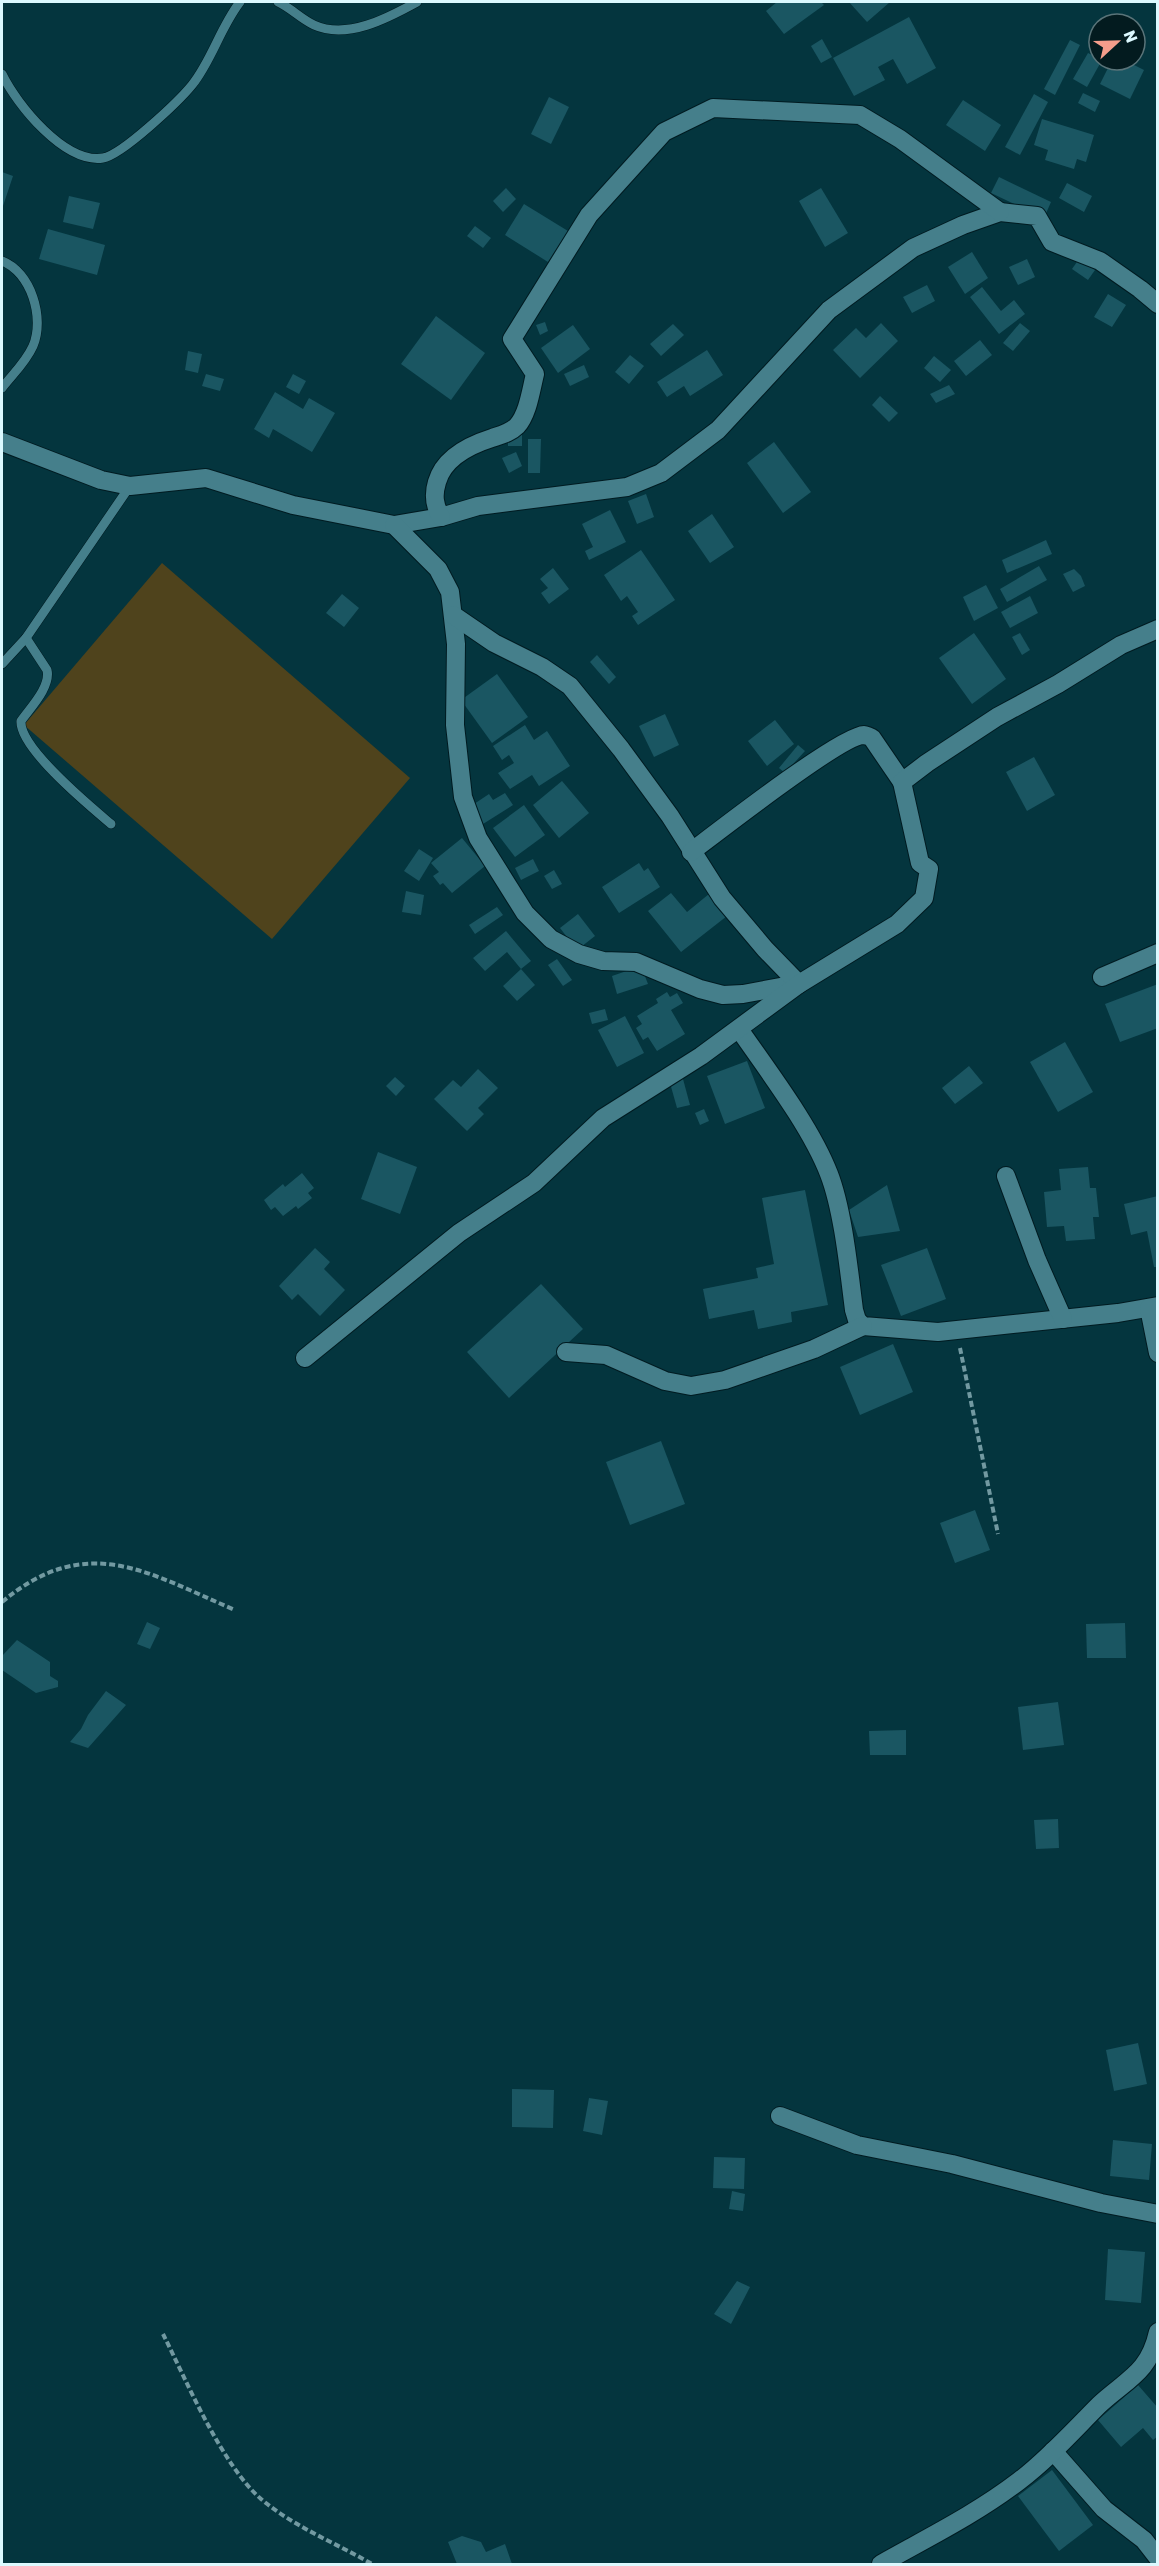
<svg xmlns="http://www.w3.org/2000/svg" width="1159" height="2566" viewBox="0 0 1159 2566" font-family="Rubik,sans-serif">
<style>
.green{fill:#4f431c}
.building{fill:#1a5662}
.lines{fill:none;stroke-linecap:round;stroke-linejoin:round}
.service-casing{stroke:#001b21;stroke-width:10}
.minor-casing{stroke:#001b21;stroke-width:20}
.path{stroke:#7299a1;stroke-width:4;stroke-dasharray:6 3;stroke-linecap:butt}
.service{stroke:#457f8b;stroke-width:9}
.minor{stroke:#457f8b;stroke-width:18}
</style>
<rect width="100%" height="100%" fill="#04353e"/>
<polygon class="green" points="162,563 410,778 272,939 24,725"/>
<g class="building">
<polygon points="777,2 821,2 824,5 784,34 766,11"/>
<polygon points="849,2 890,2 867,22"/>
<polygon points="909,17 936,68 907,84 893,59 878,67 885,80 854,96 833,58"/>
<polygon points="822,39 832,57 821,63 811,46"/>
<polygon points="1070,40 1080,45 1055,95 1044,89"/>
<polygon points="1088,53 1102,60 1087,87 1073,79"/>
<polygon points="1112,60 1124,60 1144,70 1130,99 1100,84"/>
<polygon points="1083,93 1100,101 1095,112 1078,103"/>
<polygon points="1034,94 1048,102 1020,155 1005,147"/>
<polygon points="549,97 569,107 551,144 531,134"/>
<polygon points="963,100 1001,125 985,151 946,125"/>
<polygon points="1042,119 1094,135 1086,162 1077,159 1074,169 1045,160 1048,150 1034,145"/>
<polygon points="2,172 13,176 2,209"/>
<polygon points="999,177 1051,202 1044,218 991,193"/>
<polygon points="1067,183 1092,196 1084,212 1059,198"/>
<polygon points="506,188 516,199 503,212 493,201"/>
<polygon points="821,188 848,233 825,247 799,201"/>
<polygon points="69,196 100,203 93,229 63,222"/>
<polygon points="524,204 568,231 548,262 505,235"/>
<polygon points="475,226 491,238 483,248 467,236"/>
<polygon points="48,229 105,245 97,275 39,259"/>
<polygon points="972,252 988,278 965,294 948,267"/>
<polygon points="1027,259 1035,277 1018,285 1009,267"/>
<polygon points="1079,259 1095,270 1088,280 1072,269"/>
<polygon points="927,285 935,301 912,313 903,297"/>
<polygon points="982,287 1001,311 1014,300 1025,314 999,334 970,297"/>
<polygon points="1108,294 1126,305 1112,327 1094,317"/>
<polygon points="436,316 485,353 451,400 401,364"/>
<polygon points="545,322 548,331 540,335 536,325"/>
<polygon points="881,323 898,341 860,378 833,350 856,328 866,338"/>
<polygon points="1020,323 1030,331 1013,351 1003,343"/>
<polygon points="673,324 684,335 661,356 650,344"/>
<polygon points="573,325 590,349 558,373 541,348"/>
<polygon points="980,340 992,355 966,376 954,361"/>
<polygon points="707,350 723,375 690,396 684,386 667,397 657,382"/>
<polygon points="188,351 202,354 198,373 185,370"/>
<polygon points="630,355 644,366 629,384 615,372"/>
<polygon points="934,356 951,370 940,382 924,368"/>
<polygon points="584,365 589,377 570,386 564,374"/>
<polygon points="206,374 224,379 220,391 202,386"/>
<polygon points="293,374 306,381 299,394 286,387"/>
<polygon points="949,385 955,394 936,403 930,394"/>
<polygon points="275,392 303,409 309,398 335,413 312,452 273,429 269,438 254,429"/>
<polygon points="880,396 898,413 889,422 872,405"/>
<polygon points="508,434 522,435 522,446 508,446"/>
<polygon points="528,439 541,439 540,473 528,473"/>
<polygon points="774,442 811,492 783,513 747,463"/>
<polygon points="516,452 522,466 509,473 502,458"/>
<polygon points="646,494 654,517 637,524 628,501"/>
<polygon points="610,510 626,542 589,560 585,551 593,547 582,524"/>
<polygon points="712,514 734,547 710,563 688,531"/>
<polygon points="1046,540 1052,554 1007,573 1002,560"/>
<polygon points="641,550 675,600 638,625 632,616 638,612 627,596 621,601 604,575"/>
<polygon points="1039,566 1047,580 1007,602 1000,589"/>
<polygon points="553,568 569,589 549,604 541,593 548,588 540,579"/>
<polygon points="1074,569 1081,576 1085,586 1073,592 1063,574"/>
<polygon points="986,585 998,608 974,621 963,597"/>
<polygon points="342,594 359,608 344,627 326,613"/>
<polygon points="1030,596 1038,613 1010,628 1001,612"/>
<polygon points="974,633 1006,679 972,704 939,658"/>
<polygon points="1020,633 1030,650 1022,655 1012,637"/>
<polygon points="597,655 616,677 609,684 590,662"/>
<polygon points="497,674 528,717 492,743 461,700"/>
<polygon points="665,714 679,745 654,757 639,726"/>
<polygon points="775,720 794,744 767,766 748,741"/>
<polygon points="525,725 534,740 547,731 570,766 539,786 532,775 510,789 498,773 514,763 509,755 502,760 493,746"/>
<polygon points="798,745 805,751 785,773 779,768"/>
<polygon points="1034,757 1055,795 1027,811 1006,772"/>
<polygon points="562,781 589,813 559,838 533,805"/>
<polygon points="505,793 513,805 483,824 471,806 489,794 493,800"/>
<polygon points="524,805 545,835 515,857 493,828"/>
<polygon points="462,838 485,866 452,893 443,883 440,885 433,876 439,872 431,863"/>
<polygon points="419,849 433,858 419,881 404,871"/>
<polygon points="533,859 539,871 521,880 515,868"/>
<polygon points="639,863 644,871 648,868 660,887 619,913 602,887"/>
<polygon points="554,870 562,884 552,889 544,876"/>
<polygon points="406,891 424,895 421,915 402,912"/>
<polygon points="671,893 687,912 709,894 727,916 681,952 648,911"/>
<polygon points="497,907 503,915 475,934 469,925"/>
<polygon points="578,914 595,936 577,950 560,928"/>
<polygon points="506,931 531,961 521,969 535,985 517,1001 503,986 521,969 507,952 485,971 473,958"/>
<polygon points="557,959 572,980 563,986 548,965"/>
<polygon points="641,966 648,984 617,994 612,976"/>
<polygon points="1158,984 1158,1028 1120,1042 1105,1004"/>
<polygon points="667,992 670,997 677,993 683,1003 671,1010 685,1034 657,1051 648,1037 643,1040 636,1028 642,1024 637,1016 658,1003 656,999"/>
<polygon points="605,1009 608,1020 592,1024 589,1013"/>
<polygon points="625,1016 644,1053 617,1067 598,1030"/>
<polygon points="1065,1042 1093,1092 1058,1112 1030,1062"/>
<polygon points="747,1061 765,1108 725,1124 707,1076"/>
<polygon points="969,1066 983,1083 955,1104 942,1088"/>
<polygon points="478,1069 498,1088 478,1108 484,1114 467,1131 434,1099 453,1080 461,1087"/>
<polygon points="395,1077 405,1086 396,1096 386,1086"/>
<polygon points="683,1079 690,1105 677,1108 670,1083"/>
<polygon points="704,1109 709,1121 700,1125 695,1113"/>
<polygon points="378,1152 417,1167 400,1214 361,1199"/>
<polygon points="1088,1167 1090,1188 1096,1188 1099,1217 1093,1217 1095,1239 1066,1241 1064,1226 1047,1227 1044,1192 1061,1190 1059,1169"/>
<polygon points="302,1173 314,1188 308,1193 312,1198 298,1209 296,1206 283,1216 275,1207 271,1210 264,1200 283,1184 285,1187"/>
<polygon points="887,1185 900,1231 858,1237 849,1210"/>
<polygon points="805,1190 828,1305 791,1312 792,1322 758,1329 754,1310 709,1319 703,1289 758,1278 756,1268 774,1264 762,1198"/>
<polygon points="1158,1196 1158,1267 1154,1267 1147,1231 1131,1235 1124,1204"/>
<polygon points="315,1248 330,1262 324,1269 345,1290 320,1316 298,1294 292,1300 279,1286"/>
<polygon points="927,1248 946,1299 901,1316 881,1265"/>
<polygon points="541,1284 583,1329 509,1398 467,1352"/>
<polygon points="893,1344 913,1392 860,1415 840,1367"/>
<polygon points="661,1441 685,1504 630,1525 606,1462"/>
<polygon points="975,1510 990,1550 955,1563 940,1523"/>
<polygon points="147,1622 160,1628 150,1649 137,1644"/>
<polygon points="1125,1623 1126,1658 1087,1658 1086,1624"/>
<polygon points="17,1640 50,1662 50,1676 58,1681 58,1687 36,1693 2,1670 2,1656"/>
<polygon points="106,1691 126,1705 88,1748 70,1742 81,1729 88,1715"/>
<polygon points="1058,1702 1064,1745 1023,1750 1018,1707"/>
<polygon points="906,1730 906,1755 870,1755 869,1731"/>
<polygon points="1058,1819 1059,1848 1036,1849 1034,1820"/>
<polygon points="1138,2043 1147,2084 1114,2091 1106,2050"/>
<polygon points="512,2089 554,2090 553,2128 512,2127"/>
<polygon points="589,2098 608,2101 602,2135 583,2131"/>
<polygon points="1113,2140 1152,2144 1149,2180 1110,2176"/>
<polygon points="714,2157 745,2158 744,2189 713,2188"/>
<polygon points="732,2191 745,2194 743,2211 729,2209"/>
<polygon points="1108,2249 1145,2252 1141,2303 1105,2300"/>
<polygon points="737,2281 750,2287 731,2324 714,2314"/>
<polygon points="1138,2385 1158,2408 1158,2436 1153,2440 1143,2428 1121,2447 1098,2420"/>
<polygon points="1052,2470 1093,2525 1059,2551 1018,2496"/>
<polygon points="462,2536 481,2542 486,2552 505,2544 512,2564 457,2564 448,2542"/>
</g>
<g class="lines">
<g class="service-casing">
<g id="service">
<path d="M278,2c13,6 23,17 36,23 33,15 74,-7 103,-23"/>
<path d="M2,74c15,31 63,90 101,84 19,-3 76,-57 89,-73 20,-25 28,-57 48,-83"/>
<path d="M2,261c29,11 43,57 31,85 -7,16 -21,29 -31,42"/>
<path d="M26,638l21,32c4,17 -17,38 -26,51 -2,27 70,86 90,103"/>
<polyline points="2,664 26,638 130,486"/>
</g>
</g>
<g class="minor-casing">
<g id="minor">
<polyline points="2,442 101,480 130,486 206,478 293,505 394,525 441,517 478,506 627,487 661,473 718,430 829,310 913,248 963,225 1000,212 1037,216 1052,242 1100,261 1140,289 1158,304"/>
<path d="M441,517c-7,-12 -8,-22 -4,-35 7,-25 33,-37 55,-44 9,-3 18,-5 25,-12 11,-12 14,-36 18,-52l-23,-35 77,-124 75,-83 49,-24 147,7 40,24 100,73"/>
<polyline points="394,525 438,569 450,592 456,644 455,725 463,797 478,838 525,913 551,939 579,954 603,961 636,962 700,989 723,995 743,994 791,985"/>
<polyline points="453,615 494,643 542,667 570,686 621,749 670,816 722,898 765,949 799,984"/>
<path d="M691,852c25,-19 151,-117 173,-117 1,0 7,2 8,3l30,44"/>
<polyline points="1102,977 1158,953"/>
<path d="M739,1029c29,42 72,98 90,145 14,36 20,97 25,136l3,10 6,6 75,6 180,-19 40,-7"/>
<polyline points="1006,1176 1037,1260 1063,1319"/>
<polyline points="1149,1308 1158,1353"/>
<polyline points="566,1352 606,1355 665,1381 691,1386 725,1380 814,1349 863,1326"/>
<polyline points="305,1358 459,1233 534,1183 603,1118 701,1056 799,984 897,924 924,898 929,869 920,863 902,782 927,763 997,717 1058,684 1121,645 1158,629"/>
<polyline points="780,2116 857,2145 952,2164 1101,2203 1158,2214"/>
<polyline points="1053,2451 1104,2509 1144,2540 1158,2558"/>
<path d="M881,2564c46,-26 95,-50 138,-83 29,-22 54,-50 80,-76 28,-26 50,-32 59,-73"/>
</g>
</g>
<g class="path">
<polyline points="960,1348 998,1534"/>
<path d="M2,1602c85,-71 146,-29 233,8"/>
<path d="M163,2334c24,48 59,131 98,165 33,28 75,44 111,65"/>
</g>
<use href="#service" class="service"/>
<use href="#minor" class="minor"/>
</g>
<rect width="1159" height="2566" fill="none" stroke="#dcf9ff" stroke-width="6"/>
<g transform="translate(1117 42) rotate(68)"><circle r="28" fill="#031b1f" stroke="#5a7479" stroke-width="1.5"/>
<path d="M0-4.5L10 22L0 15L-10 22Z" fill="#f49d8b"/>
<text y="-9" font-size="16" font-weight="bold" text-anchor="middle" fill="#dcf9ff">N</text>
</g>
</svg>
